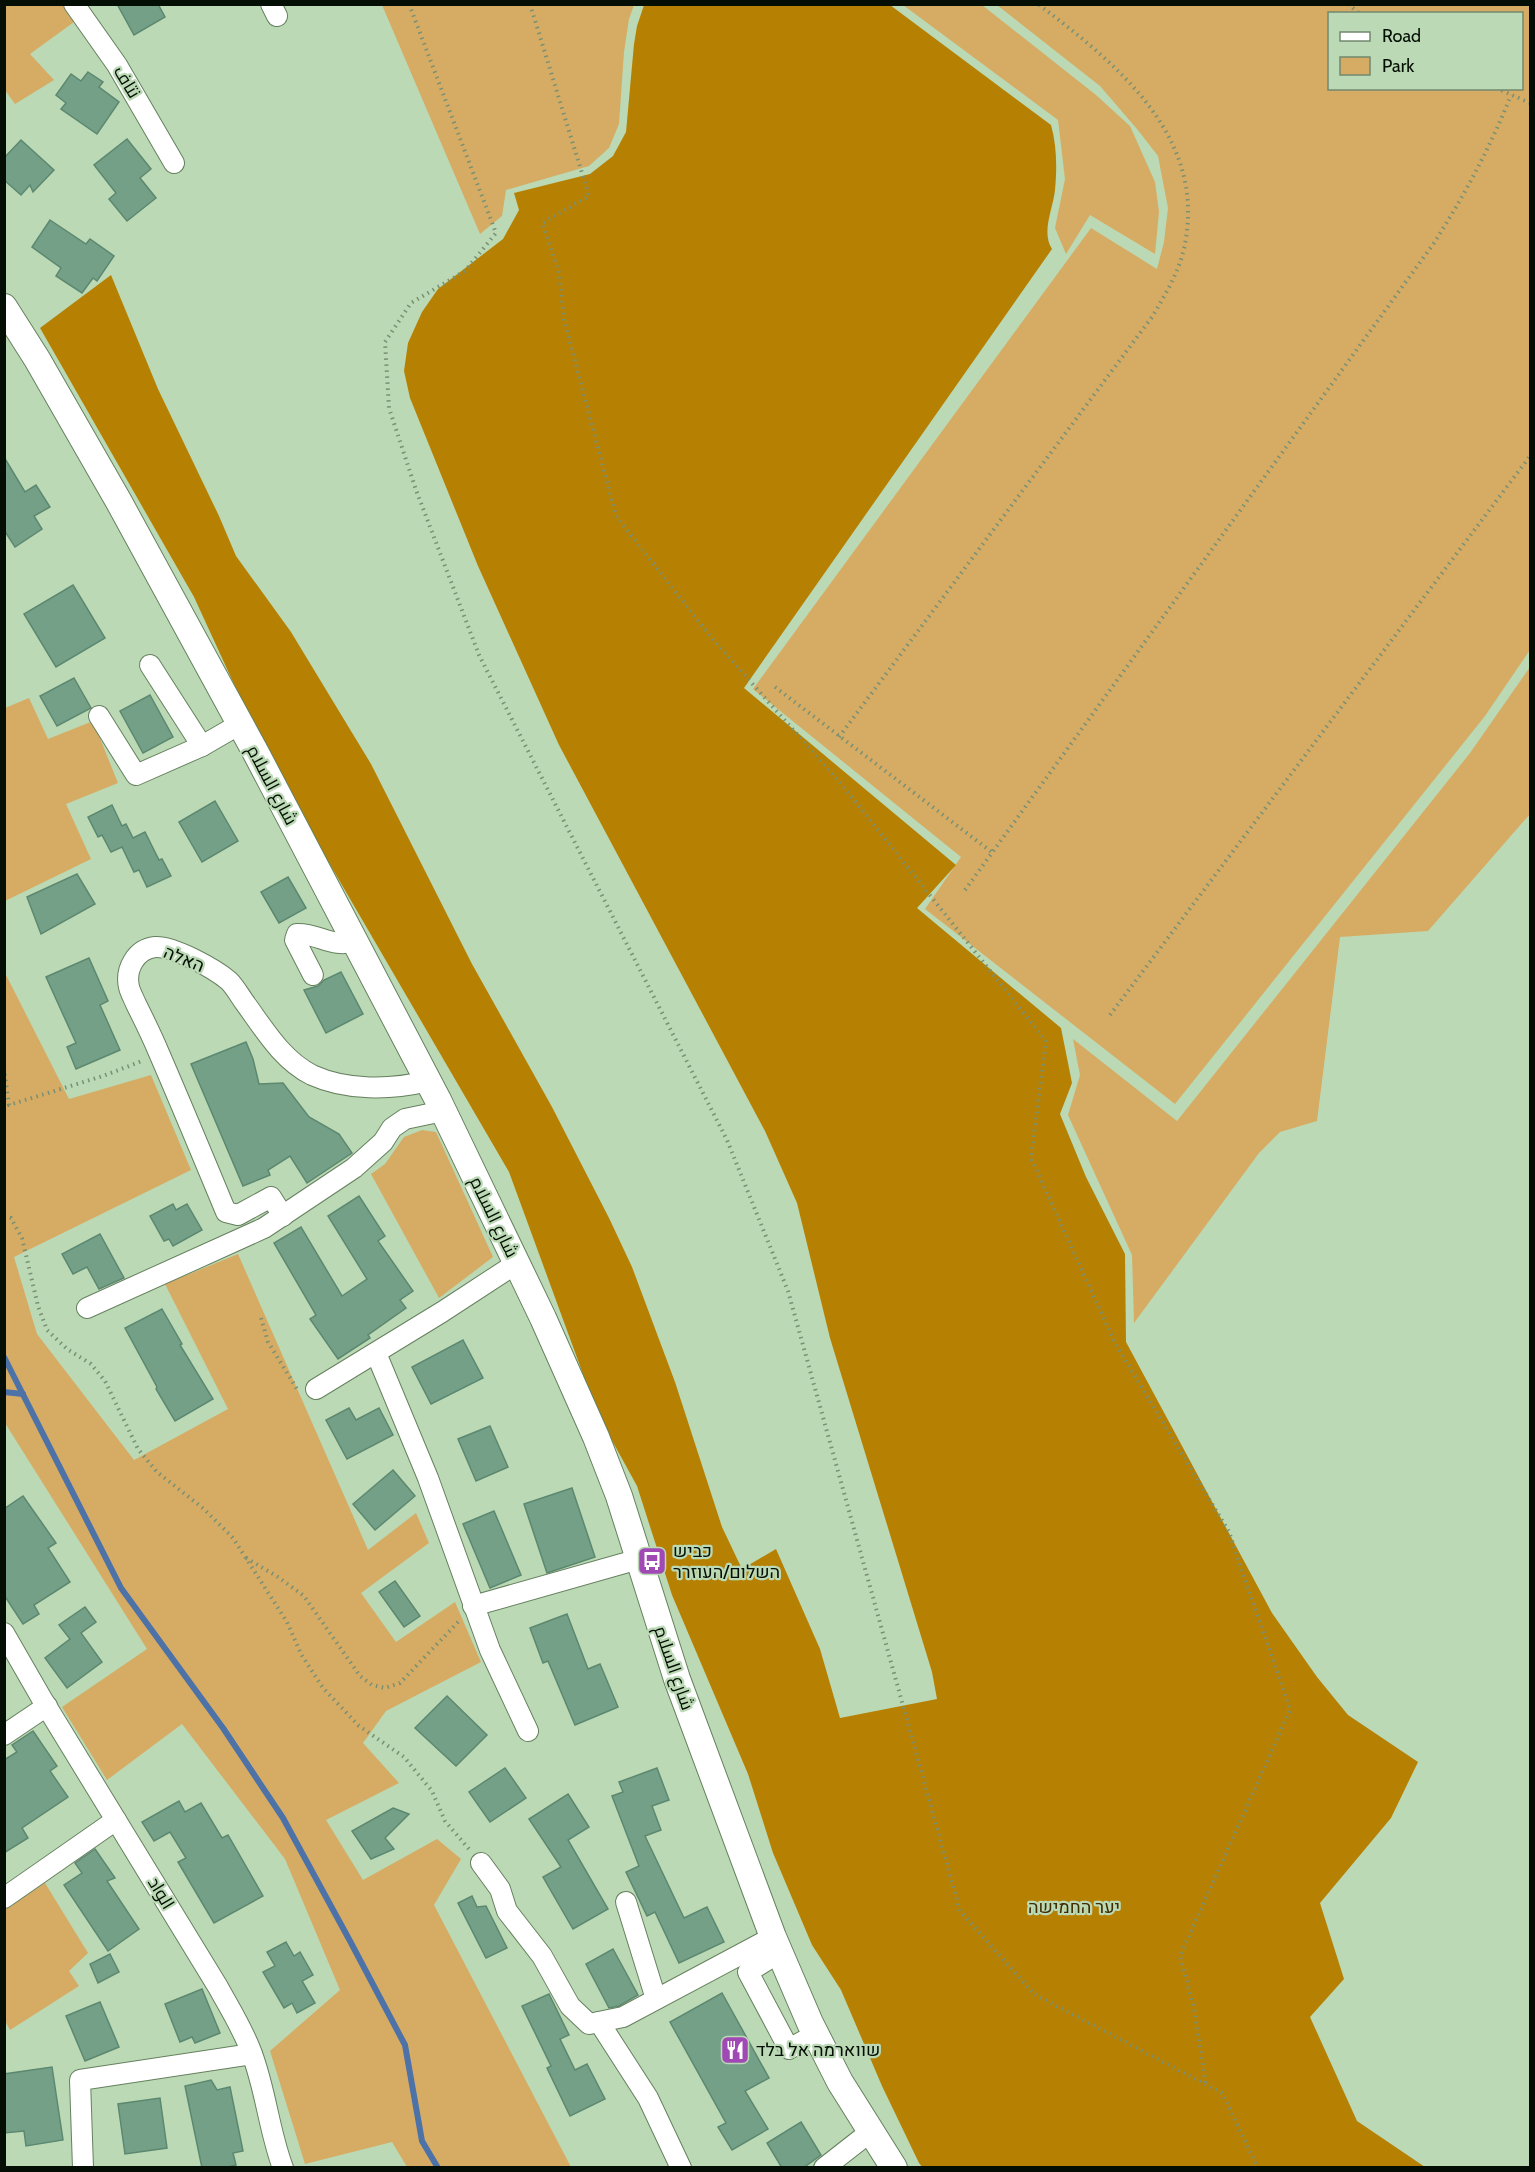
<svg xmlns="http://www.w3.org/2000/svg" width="1535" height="2172" viewBox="0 0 1535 2172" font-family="Cabin,Cairo,Heebo,sans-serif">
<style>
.green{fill:#d6ac64;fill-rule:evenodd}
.forest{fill:#b68103}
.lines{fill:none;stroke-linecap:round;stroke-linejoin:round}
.stream{stroke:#4c72a8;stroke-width:6}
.building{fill:#74a088;stroke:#5c8870;stroke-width:1.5}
.minor-casing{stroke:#66815f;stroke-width:22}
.major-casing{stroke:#66815f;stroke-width:28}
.path{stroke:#799074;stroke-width:4;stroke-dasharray:1.5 4.5;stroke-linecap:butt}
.minor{stroke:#fff;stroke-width:20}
.major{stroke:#fff;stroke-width:26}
.labels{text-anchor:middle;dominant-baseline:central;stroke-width:4.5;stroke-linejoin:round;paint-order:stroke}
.street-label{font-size:18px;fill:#050e04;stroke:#bbd9b4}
.poi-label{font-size:18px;fill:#050e04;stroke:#bbd9b4;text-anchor:start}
.park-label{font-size:18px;fill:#402b00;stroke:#bbd9b4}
</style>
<rect width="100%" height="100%" fill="#bbd9b4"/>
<g class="green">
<polygon points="5,4 62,5 74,22 30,54 54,80 15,104 5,90"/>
<polygon points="382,5 634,5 629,19 624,52 619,124 609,148 589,166 506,190 502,216 480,234"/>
<polygon points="903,5 982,5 1096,95 1130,126 1155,182 1159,212 1155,254 1090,215 1066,254 1055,228 1065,179 1058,120"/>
<path d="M997,5h533v645l-45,66 -310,388 -250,-195 36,-52 -208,-168 338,-461 66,41 7,-27 4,-34 -10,-52 -21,-27 -37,-43zM1330,14h192v74h-192z"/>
<polygon points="1530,667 1530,814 1428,931 1340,937 1317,1121 1280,1132 1259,1153 1134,1323 1132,1255 1068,1115 1080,1075 1073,1039 1177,1121 1470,753"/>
<polygon points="29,698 48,739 93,721 118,783 66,804 91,859 5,901 5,708"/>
<polygon points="4,971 69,1099 151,1075 191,1170 14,1257 37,1334 134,1460 228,1409 165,1284 238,1254 368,1550 416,1513 429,1543 361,1593 396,1642 455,1602 481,1662 386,1711 363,1743 399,1783 326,1820 363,1880 437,1839 461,1859 434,1905 571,2167 407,2167 392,2142 305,2164 270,2051 340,1990 285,1859 182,1724 107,1780 62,1707 147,1649 5,1423"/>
<polygon points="422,1130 436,1132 493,1257 439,1298 371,1174 385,1164 404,1137"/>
<polygon points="45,1883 88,1953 69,1971 79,1986 10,2030 4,2019 5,1909"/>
</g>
<path class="forest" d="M644,5h246l161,120c6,21 6,44 4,65 -2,19 -14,42 -3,59l-308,439 212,177 -39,43 144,120 11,55 -12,31 26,63 39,77 1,88 146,271 45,64 31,38 70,47 -27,56 -71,85 24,76 -34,38 47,104 68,46 -502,1 -4,-5 -37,-77 -41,-96 -29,-45 -39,-92 -25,-79 -76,-179 -35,-109 -39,-71 -89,-243 -241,-414 -74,-161 -154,-269 71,-53 47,114 61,127 17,40 55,76 80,132 101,200 80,143 57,111 23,49 43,115 47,145 20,42 34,-20 44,100 20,69 97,-19 -5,-27 -102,-334 -33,-135 -32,-72 -206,-386 -81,-179 -68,-168 -6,-27 4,-28 14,-31 16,-23 65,-50 16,-29 -5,-17 76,-19 23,-18 13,-24 8,-88 3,-18z"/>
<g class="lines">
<g class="stream">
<polyline points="4,1357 121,1588 223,1728 283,1818 350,1941 405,2045 422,2141 438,2168"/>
<polyline points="4,1392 23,1394"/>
</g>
</g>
<g class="building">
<polygon points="117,4 158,4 165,17 134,35"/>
<polygon points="88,72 103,82 99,87 119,102 97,134 61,109 66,103 56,95 71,74 81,81"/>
<polygon points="127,139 151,169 140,178 156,198 127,221 109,199 116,193 94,165"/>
<polygon points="21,140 54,170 33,192 30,185 21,195 4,180 4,158"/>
<polygon points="50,220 86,244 90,239 114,256 97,281 93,278 82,293 56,276 61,268 32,247"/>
<polygon points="4,457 25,492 36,485 50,507 34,516 42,529 15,547 4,530"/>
<polygon points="73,585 105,638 56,667 24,614"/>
<polygon points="74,678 91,708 57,726 40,696"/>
<polygon points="150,695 173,737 143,753 120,711"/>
<polygon points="215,801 238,841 202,862 179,822"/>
<polygon points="112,805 122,826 126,824 133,838 145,832 159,860 162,859 171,876 147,887 139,870 134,872 122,847 111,852 102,835 98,837 88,817"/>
<polygon points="77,874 95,904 41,934 27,897"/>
<polygon points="288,877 306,908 279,923 261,892"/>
<polygon points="89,958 108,1001 100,1005 120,1050 76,1069 67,1047 76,1043 46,977"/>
<polygon points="341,972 363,1014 326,1033 304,990 318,986 324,980"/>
<polygon points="246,1042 253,1059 259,1084 283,1083 309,1117 339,1134 352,1153 307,1183 290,1156 268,1170 270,1175 243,1186 191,1064"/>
<polygon points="359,1196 385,1236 378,1241 413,1291 400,1300 406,1308 368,1335 370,1338 338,1359 310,1319 316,1315 274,1243 301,1227 342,1296 367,1279 328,1216"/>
<polygon points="173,1204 176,1210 187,1204 202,1230 173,1246 169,1239 164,1241 150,1216"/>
<polygon points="100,1234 124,1278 99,1289 87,1267 73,1274 62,1254"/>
<polygon points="162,1309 182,1344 180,1345 213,1399 175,1421 156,1389 157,1387 125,1328"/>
<polygon points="463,1340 483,1378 431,1404 412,1367"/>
<polygon points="349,1408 356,1420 379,1408 393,1435 347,1459 326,1420"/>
<polygon points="490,1426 508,1467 476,1481 458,1439"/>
<polygon points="393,1470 415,1496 375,1530 353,1504"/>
<polygon points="572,1488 595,1557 547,1573 524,1504"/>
<polygon points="23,1496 56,1543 48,1548 70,1582 34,1605 39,1614 23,1624 4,1595 4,1509"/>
<polygon points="494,1511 521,1575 490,1588 463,1524"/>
<polygon points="395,1581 420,1616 404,1627 379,1592"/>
<polygon points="85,1607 96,1622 81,1633 102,1662 67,1688 45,1658 70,1639 59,1625"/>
<polygon points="567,1614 588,1669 600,1664 618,1707 575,1725 548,1661 543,1663 530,1628"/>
<polygon points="447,1696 487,1735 456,1766 415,1728"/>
<polygon points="33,1731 57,1766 50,1771 68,1797 22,1828 28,1838 4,1853 4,1760 17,1752 12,1745"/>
<polygon points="505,1768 526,1798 490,1822 469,1792"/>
<polygon points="657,1768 669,1800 652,1806 661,1830 645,1836 684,1918 707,1907 724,1942 679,1963 655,1912 647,1916 626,1872 639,1866 612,1796 623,1792 619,1782"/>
<polygon points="568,1794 589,1827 568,1840 608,1909 573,1929 543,1877 561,1867 529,1819"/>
<polygon points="179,1801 185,1812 201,1803 222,1838 228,1835 263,1896 214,1923 178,1862 186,1858 170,1832 154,1841 142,1822"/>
<polygon points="393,1808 409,1814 385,1838 394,1849 371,1859 352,1831"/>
<polygon points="95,1849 115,1878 107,1881 139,1929 108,1951 64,1885 82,1873 75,1863"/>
<polygon points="472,1896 477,1907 486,1906 507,1948 486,1958 458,1903"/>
<polygon points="286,1942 294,1956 300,1952 313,1975 302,1981 315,2003 297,2013 292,2003 284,2008 263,1972 275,1966 267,1952"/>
<polygon points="613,1949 638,1995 619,2006 609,2008 586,1964"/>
<polygon points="110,1954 119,1972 98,1983 90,1964"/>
<polygon points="202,1989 220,2033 195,2043 192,2037 180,2042 165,2004"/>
<polygon points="722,1993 769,2078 745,2091 768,2129 732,2150 718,2127 726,2123 670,2022"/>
<polygon points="549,1994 569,2035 560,2039 575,2070 587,2064 605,2099 570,2116 547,2068 551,2066 522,2006"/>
<polygon points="100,2002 119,2047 85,2061 66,2016"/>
<polygon points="52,2067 63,2140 26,2146 24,2131 4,2133 4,2074"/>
<polygon points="211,2080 217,2090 230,2087 243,2151 233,2153 236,2165 224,2168 202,2168 185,2086"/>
<polygon points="160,2098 167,2148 125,2154 118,2104"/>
<polygon points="801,2122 821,2155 803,2168 782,2168 767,2143"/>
</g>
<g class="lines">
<g class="minor-casing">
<g id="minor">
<polyline points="74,4 117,65 174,163"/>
<polyline points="271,4 277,16"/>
<polyline points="150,665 202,746"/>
<polyline points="99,716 136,775 202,746 240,724"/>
<path d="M313,975l-18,-35 2,-6c21,-1 37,15 58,7"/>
<path d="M283,1216l-12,-19 -33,18 -12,-3c-22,-53 -44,-106 -67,-159 -7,-17 -15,-33 -23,-49 -2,-5 -6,-12 -7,-17 -4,-18 7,-38 26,-40 19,-1 60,22 74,34 6,6 11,15 16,22 19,26 37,57 67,72 35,16 79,15 116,6"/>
<polyline points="87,1308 264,1228 354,1168 383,1142 392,1128 405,1119 443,1111"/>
<polyline points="376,1353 428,1478 490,1650 528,1731"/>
<polyline points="316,1389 442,1312 517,1263"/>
<polyline points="473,1606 639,1559"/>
<path d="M4,1633l38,66 176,288c12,22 26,44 34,67 14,37 17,77 31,114"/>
<polyline points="4,1735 47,1706"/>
<polyline points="481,1863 500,1889 507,1911 542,1956 570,2006 589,2024 623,2017 773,1937"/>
<polyline points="4,1898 116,1820"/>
<polyline points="626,1902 656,1999"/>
<polyline points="780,1952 748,1972 789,2049 816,2034"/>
<polyline points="599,2022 648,2098 681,2168"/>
<polyline points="83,2168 80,2080 252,2054"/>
<polyline points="824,2168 870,2132"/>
</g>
</g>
<g class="major-casing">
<polyline id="major" points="4,307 37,359 119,502 256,753 438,1100 543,1318 596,1437 619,1496 677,1679 773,1937 810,2023 840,2082 894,2168"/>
</g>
<g class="path">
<polyline points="409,4 496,233 465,271 411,303 385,342 389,408 416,490 479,655 727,1140 788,1291 960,1911 1034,1994 1222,2093 1258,2168"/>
<polyline points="530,4 589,196 542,223 559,273 564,319 616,516 710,636 843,786 1046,1041 1031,1158 1115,1343 1229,1532 1290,1710 1180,1956 1194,2008 1206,2085"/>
<polyline points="1348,4 1360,14"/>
<polyline points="1496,88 1530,103"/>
<polyline points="775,687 993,853"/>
<path d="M839,737l313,-420c15,-25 30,-50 34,-79 17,-106 -73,-177 -148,-234"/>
<path d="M965,890l469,-647c30,-47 56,-95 77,-148"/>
<polyline points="1110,1015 1530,456"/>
<polyline points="4,1068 9,1105 103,1076 142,1061"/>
<polyline points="4,1216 11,1218 22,1238 38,1306 47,1330 67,1349 91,1364 105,1381 138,1449 157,1472 204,1509 233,1538 287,1622 301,1654 323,1688 359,1726 404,1757 432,1791 445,1821 469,1849"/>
<polyline points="261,1318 268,1342 297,1389"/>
<polyline points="246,1558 278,1577 304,1596 360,1676 372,1685 385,1688 400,1683 460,1620"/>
</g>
<use href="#minor" class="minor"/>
<use href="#major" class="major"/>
</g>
<defs>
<g id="bus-square" transform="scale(1.5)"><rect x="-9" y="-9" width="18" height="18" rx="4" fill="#a048b4" stroke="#bbd9b4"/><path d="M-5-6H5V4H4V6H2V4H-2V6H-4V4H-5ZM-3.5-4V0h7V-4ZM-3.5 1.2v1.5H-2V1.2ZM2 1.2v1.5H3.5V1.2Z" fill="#fff"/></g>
<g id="restaurant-square" transform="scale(1.5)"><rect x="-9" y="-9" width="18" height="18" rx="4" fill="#a048b4" stroke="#bbd9b4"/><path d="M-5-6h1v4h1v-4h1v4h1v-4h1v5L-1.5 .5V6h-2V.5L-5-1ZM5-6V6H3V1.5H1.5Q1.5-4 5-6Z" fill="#fff"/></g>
</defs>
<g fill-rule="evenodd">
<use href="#bus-square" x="652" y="1561"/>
<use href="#restaurant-square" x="735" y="2050"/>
</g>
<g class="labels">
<g class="street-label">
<text transform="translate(127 82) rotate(59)">نتاف</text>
<text transform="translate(272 785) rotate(62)">شارع السلام</text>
<text transform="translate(184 959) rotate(22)">האלה</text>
<text transform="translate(494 1217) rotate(64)">شارع السلام</text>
<text transform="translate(674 1668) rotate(71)">شارع السلام</text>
<text transform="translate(161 1893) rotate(59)">الواد</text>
</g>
<g class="poi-label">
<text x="673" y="1551">כביש<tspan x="673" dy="21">השלום/העוזרר</tspan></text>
<text x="756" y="2050">שווארמה אל בלד</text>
</g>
<g class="park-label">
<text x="1074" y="1907">יער החמישה</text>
</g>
</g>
<rect width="1535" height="2172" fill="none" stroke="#050e04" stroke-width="12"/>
<rect x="1328" y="12" width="195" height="78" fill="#bbd9b4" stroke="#72886e" stroke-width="1.5"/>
<rect x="1340" y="32" width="30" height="9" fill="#ffffff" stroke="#72886e" stroke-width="1.5"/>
<text x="1382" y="42" font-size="18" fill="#050e04">Road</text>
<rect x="1340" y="57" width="30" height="18" fill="#d6ac64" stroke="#72886e" stroke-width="1.5"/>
<text x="1382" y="72" font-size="18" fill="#050e04">Park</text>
</svg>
